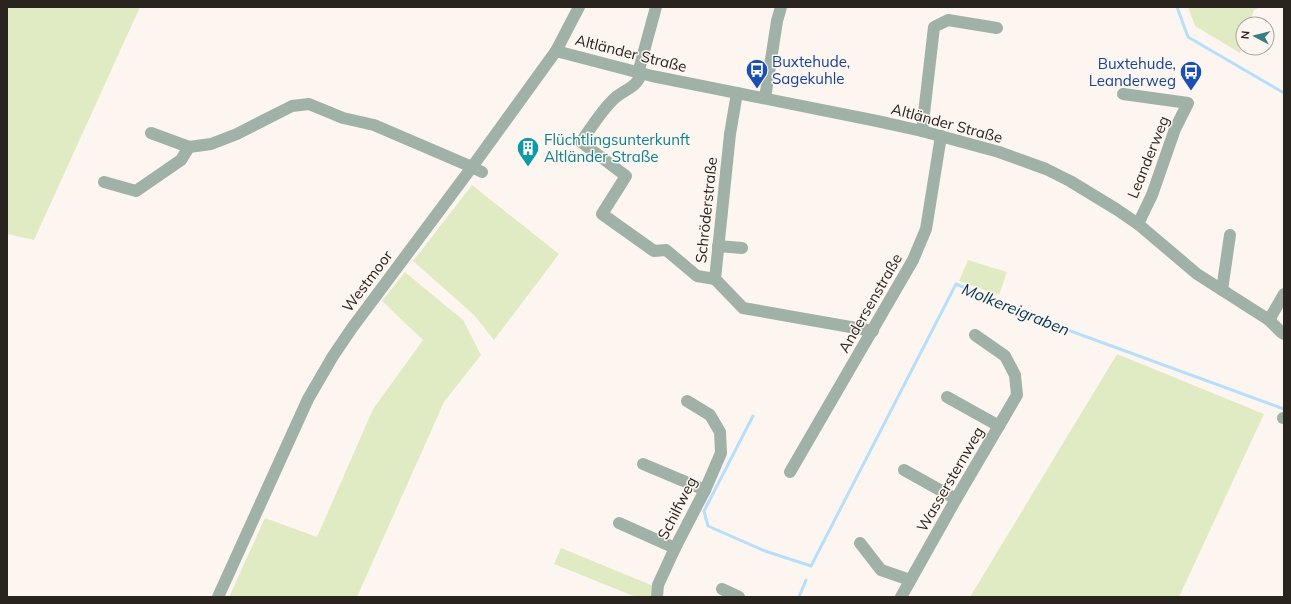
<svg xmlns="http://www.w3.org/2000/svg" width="1291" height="604" viewBox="0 0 1291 604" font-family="Mulish,sans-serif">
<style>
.green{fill:#e1ebc3}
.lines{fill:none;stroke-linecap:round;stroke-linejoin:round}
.stream{stroke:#b7dffb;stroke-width:3}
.minor{stroke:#a0b2a7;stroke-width:12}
.labels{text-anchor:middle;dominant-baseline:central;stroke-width:3;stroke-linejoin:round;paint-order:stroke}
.street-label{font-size:15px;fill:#2a241f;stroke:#fdf6f0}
.transit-label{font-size:15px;fill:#164399;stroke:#fdf6f0;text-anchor:start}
.culture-label{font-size:15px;fill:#0d838f;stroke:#fdf6f0;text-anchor:start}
.water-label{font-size:16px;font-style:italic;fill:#00344f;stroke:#fdf6f0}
</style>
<rect width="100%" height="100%" fill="#fdf6f0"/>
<g class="green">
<polygon points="7,7 140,7 34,240 7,234"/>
<polygon points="1188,7 1261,7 1254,10 1249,24 1243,24 1243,43 1240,53 1195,26"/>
<polygon points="472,185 559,254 494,340 474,315 413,261"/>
<polygon points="968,260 1007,272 999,295 959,281"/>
<polygon points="405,272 463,320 481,355 444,402 357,597 229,597 265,518 317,537 373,409 423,340 382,301"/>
<polygon points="1117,354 1264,414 1179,597 970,597"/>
<polygon points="561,548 656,587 652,597 636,597 554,564"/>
</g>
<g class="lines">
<g class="stream">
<polyline points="1177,7 1188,37 1284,93"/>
<polyline points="753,416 704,511 708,526 765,551 811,566 956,284 1035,318 1284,409"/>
<polyline points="799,597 806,580"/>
</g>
<g class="minor">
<polyline points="556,51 652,76 877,121 922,131 999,152 1046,169 1070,181 1116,209 1138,224 1197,274 1269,320 1281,332 1284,334"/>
<polyline points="638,73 656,7"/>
<path d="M641,74c-5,14 -14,14 -25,23 -14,12 -24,30 -35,45l45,34 -24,38 52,37 12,-1 31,26 18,3"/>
<polyline points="737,93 730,134 715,279 743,308 873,331"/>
<polyline points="1123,94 1188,103 1175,129 1152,195 1138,224"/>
<polyline points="765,98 777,21 781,7"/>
<polyline points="922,131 934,27 948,20 997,28"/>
<polyline points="151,133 189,147 211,144 237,134 292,106 309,104 343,118 374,125 472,167 482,172"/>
<polyline points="104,182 136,191 181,160 189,147"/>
<polyline points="718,246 742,248"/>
<polyline points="1222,290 1230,235"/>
<polyline points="1269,320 1284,294"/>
<polyline points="947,397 999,426"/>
<polyline points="1283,418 1284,418"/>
<polyline points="643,464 705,490"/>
<polyline points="904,470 956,499"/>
<polyline points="790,472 913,260 926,229 941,136"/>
<polyline points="619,523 675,548"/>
<polyline points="860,543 881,570 910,580"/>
<polyline points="722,589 739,597"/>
<polyline points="218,597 308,399 333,356 352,328 472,167 556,51 579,7"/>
<polyline points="657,597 658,585 675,548 705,490 721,453 720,432 710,415 687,401"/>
<polyline points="901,597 956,499 1017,395 1015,375 1005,356 975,335"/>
</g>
</g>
<defs>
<g id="bus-pin" transform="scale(1.15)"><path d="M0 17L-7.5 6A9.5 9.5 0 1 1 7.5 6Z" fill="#1a4fb4" stroke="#fdf6f0"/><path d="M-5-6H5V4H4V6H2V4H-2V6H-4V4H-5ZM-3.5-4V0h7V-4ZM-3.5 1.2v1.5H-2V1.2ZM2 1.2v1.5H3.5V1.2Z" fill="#fff"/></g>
<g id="building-pin" transform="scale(1.15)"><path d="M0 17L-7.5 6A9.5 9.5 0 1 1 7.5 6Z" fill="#0f9aa8" stroke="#fdf6f0"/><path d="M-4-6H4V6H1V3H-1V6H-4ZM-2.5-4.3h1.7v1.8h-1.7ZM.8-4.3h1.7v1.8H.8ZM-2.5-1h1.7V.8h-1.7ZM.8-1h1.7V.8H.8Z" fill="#fff"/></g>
</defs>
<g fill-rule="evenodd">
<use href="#bus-pin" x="757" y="70"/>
<use href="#bus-pin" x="1191" y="72"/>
<use href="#building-pin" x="528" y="148"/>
</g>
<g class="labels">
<g class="street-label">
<text transform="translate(631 53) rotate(14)">Altländer Straße</text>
<text transform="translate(947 123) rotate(15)">Altländer Straße</text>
<text transform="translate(1148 157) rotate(-68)">Leanderweg</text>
<text transform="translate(706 210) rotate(-84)">Schröderstraße</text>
<text transform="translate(367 281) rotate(-53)">Westmoor</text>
<text transform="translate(870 303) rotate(-60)">Andersenstraße</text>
<text transform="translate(950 479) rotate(-60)">Wassersternweg</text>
<text transform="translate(677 508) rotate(-63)">Schilfweg</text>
</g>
<g class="transit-label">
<text x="772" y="61">Buxtehude,<tspan x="772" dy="17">Sagekuhle</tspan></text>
<text x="1176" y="63" text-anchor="end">Buxtehude,<tspan x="1176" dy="17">Leanderweg</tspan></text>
</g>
<g class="culture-label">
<text x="544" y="139">Flüchtlingsunterkunft<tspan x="544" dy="17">Altländer Straße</tspan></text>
</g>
<g class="water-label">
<text transform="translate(1016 309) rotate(22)">Molkereigraben</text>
</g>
</g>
<rect width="1291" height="604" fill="none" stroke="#2a241f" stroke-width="16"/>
<g transform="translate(1255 36) rotate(277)"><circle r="19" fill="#fdf6f0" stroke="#a9a29c"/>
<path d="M0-3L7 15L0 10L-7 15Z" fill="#378082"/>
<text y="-6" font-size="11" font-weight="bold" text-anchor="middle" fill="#2a241f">N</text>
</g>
</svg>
